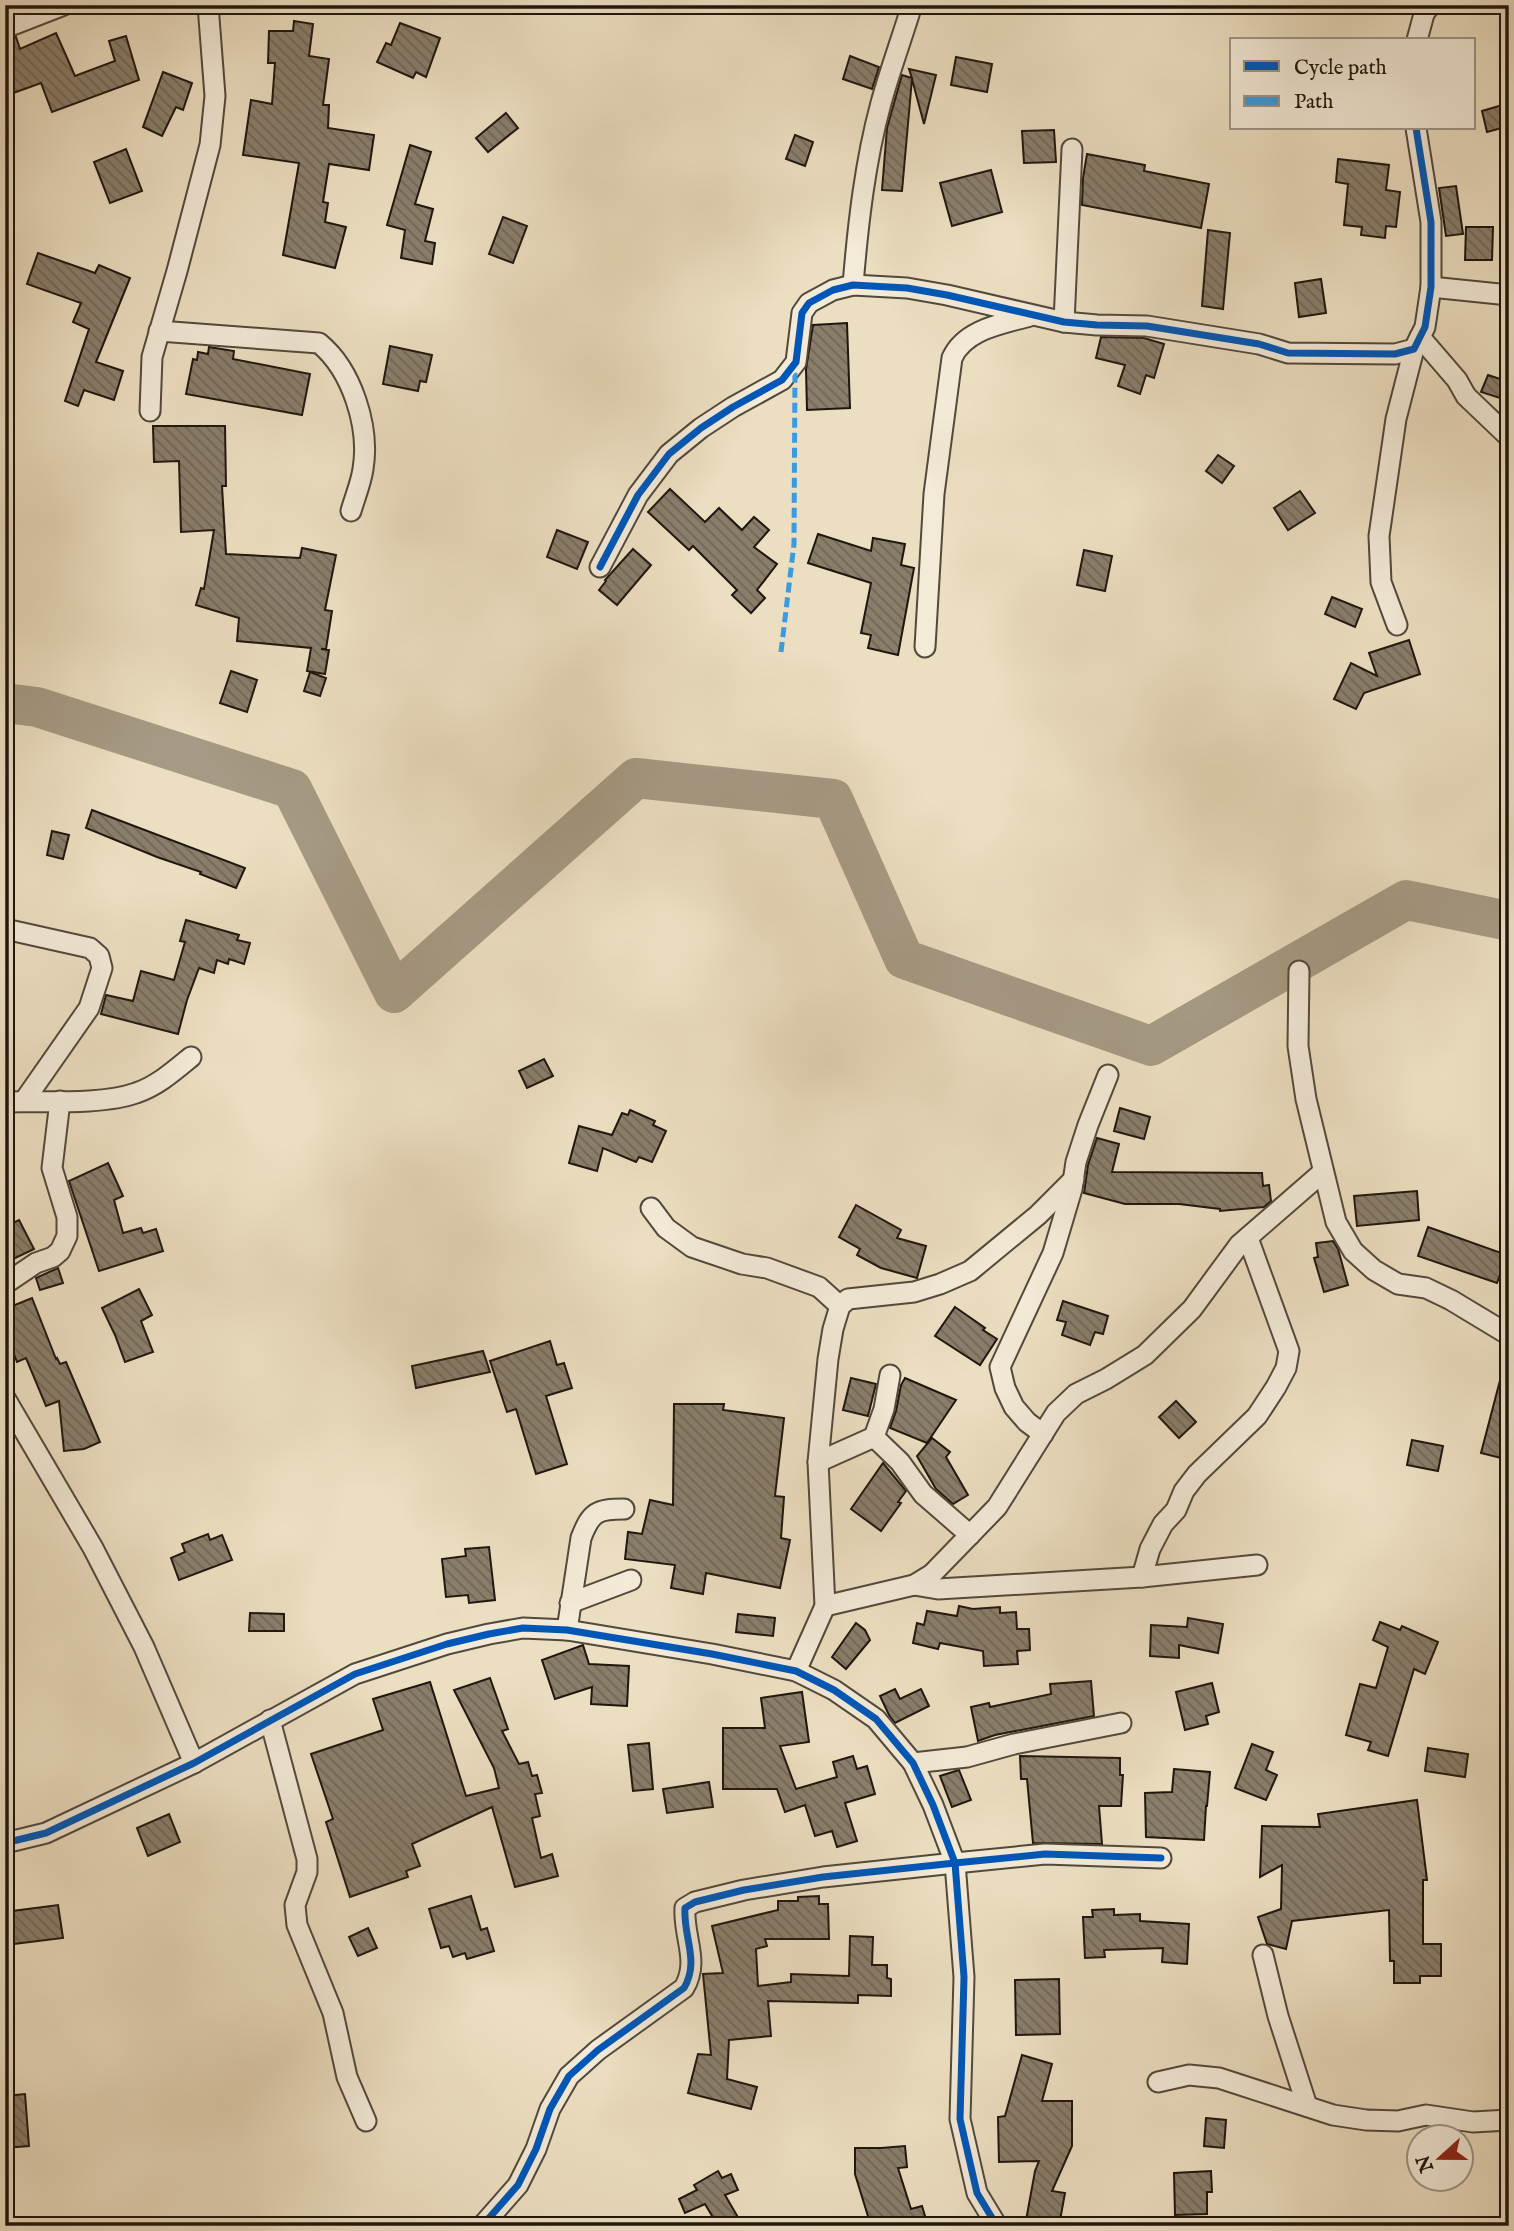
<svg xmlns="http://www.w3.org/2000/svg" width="1514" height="2231" viewBox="0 0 1514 2231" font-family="'IM FELL English',serif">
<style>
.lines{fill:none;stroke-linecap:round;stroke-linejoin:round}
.river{stroke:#a69a84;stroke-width:40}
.building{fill:url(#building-back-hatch);stroke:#1f170e;stroke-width:2}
.street-casing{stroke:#52493b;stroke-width:23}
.street{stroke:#f3ead7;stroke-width:19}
.quiet{stroke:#3c9ade;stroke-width:5;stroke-dasharray:10 5;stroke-linecap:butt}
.cycleway-casing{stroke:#f3ead7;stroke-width:11}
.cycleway{stroke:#0057b8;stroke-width:7}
</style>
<defs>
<pattern id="building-back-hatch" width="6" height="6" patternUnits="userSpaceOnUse" patternTransform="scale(1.75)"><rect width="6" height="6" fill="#8a7e6b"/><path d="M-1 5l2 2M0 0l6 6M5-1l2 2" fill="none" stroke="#706656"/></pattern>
</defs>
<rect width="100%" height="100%" fill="#ecdec1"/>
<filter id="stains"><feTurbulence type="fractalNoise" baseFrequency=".00286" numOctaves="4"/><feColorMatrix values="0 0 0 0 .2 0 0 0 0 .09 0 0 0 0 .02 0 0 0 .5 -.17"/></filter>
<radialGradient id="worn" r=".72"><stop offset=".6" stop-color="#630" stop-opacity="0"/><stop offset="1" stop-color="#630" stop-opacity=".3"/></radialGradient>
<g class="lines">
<polyline class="river" points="5,703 37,707 292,789 394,993 636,778 833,799 904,959 1151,1046 1406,900 1509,921"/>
</g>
<g class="building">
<polygon points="294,21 313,24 309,56 329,59 323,105 329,105 328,128 374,135 369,170 329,164 323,202 328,203 325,222 346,227 335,268 283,255 299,163 243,155 251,100 272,104 275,63 268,63 269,31 293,31"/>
<polygon points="400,23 440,38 426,77 416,72 413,78 377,62 386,43 391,45"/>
<polygon points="56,33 75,76 115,61 109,41 126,36 139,80 52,112 41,83 5,96 5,40 16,37 20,49"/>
<polygon points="850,56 879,67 872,89 843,79"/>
<polygon points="956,57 992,64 987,92 951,85"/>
<polygon points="909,69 936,75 924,124 912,79 902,191 882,190 887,128 902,75 912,78"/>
<polygon points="163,72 192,83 183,110 176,107 162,136 143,127"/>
<polygon points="1509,103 1509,126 1487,132 1482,111"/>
<polygon points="506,113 518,128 488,152 476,138"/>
<polygon points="1054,130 1056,162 1024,163 1022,131"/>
<polygon points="795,135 813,142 805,166 786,159"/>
<polygon points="410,145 431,152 415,204 433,209 425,241 435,243 432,264 401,258 405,230 387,225"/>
<polygon points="126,149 142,191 110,203 94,162"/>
<polygon points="1087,154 1145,165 1144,171 1209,184 1201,228 1082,205 1083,178"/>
<polygon points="1338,159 1389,165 1386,190 1400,192 1396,227 1386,226 1385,238 1361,235 1362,227 1344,225 1348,184 1336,182"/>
<polygon points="991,170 1002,212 952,226 940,183"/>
<polygon points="1456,186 1463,234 1446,236 1439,188"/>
<polygon points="503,217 527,226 513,263 489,254"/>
<polygon points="1466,227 1493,227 1492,260 1465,260"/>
<polygon points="1208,230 1230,233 1223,309 1202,306"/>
<polygon points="38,253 95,273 99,265 130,278 96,362 123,371 114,400 84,390 78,406 65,401 89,329 73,322 81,303 27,284"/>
<polygon points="1321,279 1326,313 1299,317 1295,283"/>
<polygon points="847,323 850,408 807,410 806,369 813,325"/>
<polygon points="1101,337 1144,338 1164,344 1154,378 1146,375 1140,394 1118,386 1125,365 1096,358"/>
<polygon points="390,346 432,355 426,382 420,381 418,391 383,384"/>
<polygon points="209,347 234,351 233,359 310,374 302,415 186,394 193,359 197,360 198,352 208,354"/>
<polygon points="1488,375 1509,382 1509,401 1481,392"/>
<polygon points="153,426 225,426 226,486 222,486 226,554 300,558 302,548 336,555 325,610 332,611 326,649 321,649 329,650 325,674 307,671 311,648 237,641 239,618 196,605 201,588 204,589 214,530 181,532 179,461 154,462"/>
<polygon points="1218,455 1234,466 1222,483 1206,471"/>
<polygon points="670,489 705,522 719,508 742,530 754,517 769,530 754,547 777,564 757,590 765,598 751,613 732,595 737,590 693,546 689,550 648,512"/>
<polygon points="1300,491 1315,513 1288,530 1274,508"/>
<polygon points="557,530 588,542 577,569 547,557"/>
<polygon points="818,534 871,551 873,538 905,544 901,565 914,568 898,655 868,648 871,635 861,633 871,583 808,563"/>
<polygon points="633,549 651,565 617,605 599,590 606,581 605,580"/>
<polygon points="1084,550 1112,556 1105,591 1077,585"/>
<polygon points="1332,597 1362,609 1355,627 1325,614"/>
<polygon points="1409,640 1420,674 1364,693 1356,709 1334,699 1351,663 1377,676 1369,653"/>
<polygon points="231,671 257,680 247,712 220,703"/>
<polygon points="310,672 326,678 320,696 304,691"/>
<polygon points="92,810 245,868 236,888 200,874 201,872 157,857 86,828"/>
<polygon points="52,831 69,835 63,859 47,855"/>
<polygon points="186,920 239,935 237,940 250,943 244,964 229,959 228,964 217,960 214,973 199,968 187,1000 178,1034 101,1014 106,995 133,1001 141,971 174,980 185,942 180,941"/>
<polygon points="544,1059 553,1076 527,1088 519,1071"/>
<polygon points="1120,1108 1150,1117 1144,1139 1114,1131"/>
<polygon points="630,1110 655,1121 653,1125 666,1131 652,1162 639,1157 636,1162 603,1148 597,1171 569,1163 579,1126 612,1135 622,1113 628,1115"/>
<polygon points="1097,1138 1119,1144 1112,1172 1262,1173 1263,1186 1269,1185 1271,1201 1264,1207 1220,1211 1220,1209 1179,1204 1125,1204 1084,1193 1088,1165"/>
<polygon points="108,1163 123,1196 114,1200 123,1233 141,1228 143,1233 156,1229 163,1251 99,1271 69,1181"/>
<polygon points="1417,1191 1419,1220 1357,1226 1354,1196"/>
<polygon points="856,1205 901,1230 897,1238 926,1246 917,1278 881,1268 857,1255 860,1249 839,1237"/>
<polygon points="19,1220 34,1249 5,1263 5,1227"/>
<polygon points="1428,1227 1507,1255 1497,1283 1418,1256"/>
<polygon points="1333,1241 1338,1249 1348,1285 1324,1292 1314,1258 1318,1257 1316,1243"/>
<polygon points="58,1268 63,1283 40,1290 36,1278"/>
<polygon points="139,1289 152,1315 141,1321 153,1352 125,1362 115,1335 102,1308"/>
<polygon points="32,1298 56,1359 57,1358 60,1364 66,1362 100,1442 84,1449 64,1451 59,1401 46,1406 26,1358 17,1362 5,1331 5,1309"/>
<polygon points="1063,1301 1108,1316 1103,1334 1095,1332 1090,1345 1062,1335 1066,1322 1057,1320"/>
<polygon points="955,1307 985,1328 983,1330 997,1339 980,1365 935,1336"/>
<polygon points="550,1341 557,1365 564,1363 572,1388 546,1396 567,1464 536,1474 516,1409 507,1412 490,1361"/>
<polygon points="483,1351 490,1372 416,1388 412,1366"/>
<polygon points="1503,1369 1509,1370 1509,1460 1481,1453"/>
<polygon points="851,1378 876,1384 868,1416 843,1410"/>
<polygon points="905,1378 956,1400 927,1443 890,1428 896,1411 901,1385"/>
<polygon points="1176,1401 1196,1422 1179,1438 1159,1417"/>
<polygon points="674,1404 724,1404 723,1410 784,1418 775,1496 784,1497 781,1538 790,1540 780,1588 706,1573 703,1594 671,1588 675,1565 625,1559 628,1532 642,1534 650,1500 673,1505"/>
<polygon points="932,1438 950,1452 946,1457 968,1495 953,1504 936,1489 917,1456"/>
<polygon points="1412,1440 1443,1446 1438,1471 1407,1465"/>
<polygon points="883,1463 906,1491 898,1502 901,1503 881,1531 851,1509"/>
<polygon points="208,1534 210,1540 222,1535 232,1560 179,1580 171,1558 185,1552 182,1544"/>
<polygon points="489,1547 495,1600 469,1603 468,1595 446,1597 442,1559 466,1556 465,1549"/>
<polygon points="959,1606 973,1609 1000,1607 1000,1613 1016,1612 1017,1629 1029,1629 1030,1650 1017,1651 1018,1664 984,1666 983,1651 940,1643 938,1649 913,1643 917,1623 924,1625 927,1611 957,1616"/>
<polygon points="250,1613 284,1614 284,1631 249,1631"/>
<polygon points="738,1614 775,1618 773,1636 736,1632"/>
<polygon points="1188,1618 1223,1624 1218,1653 1179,1645 1179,1658 1150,1656 1151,1625 1187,1627"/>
<polygon points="1380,1622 1400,1630 1402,1626 1438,1642 1425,1674 1414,1669 1388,1756 1368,1750 1371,1742 1346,1735 1360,1684 1376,1688 1388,1647 1373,1640"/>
<polygon points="856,1623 865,1630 870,1640 846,1669 832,1657"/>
<polygon points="583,1645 589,1664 629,1666 627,1706 591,1704 592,1687 555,1699 542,1660"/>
<polygon points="490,1678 508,1729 502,1731 519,1764 528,1762 532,1776 537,1775 542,1793 535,1794 540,1816 532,1818 541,1858 552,1854 558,1876 515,1887 492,1807 412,1844 420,1866 406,1871 408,1877 350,1897 326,1822 333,1819 311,1754 383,1730 373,1699 430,1682 466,1796 499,1788 494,1768 454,1690"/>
<polygon points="1091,1681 1094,1716 995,1735 978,1741 971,1707 989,1703 990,1707 1051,1694 1050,1684"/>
<polygon points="1212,1683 1219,1712 1206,1716 1208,1724 1185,1730 1176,1692"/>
<polygon points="895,1689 900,1699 921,1689 929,1706 895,1723 889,1715 880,1696"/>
<polygon points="802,1692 809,1742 780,1746 796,1789 837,1777 833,1762 853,1756 857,1769 867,1766 875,1794 845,1803 857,1841 837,1847 832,1831 815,1836 805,1805 785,1812 777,1789 723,1789 723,1728 765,1728 761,1698"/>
<polygon points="649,1743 653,1789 633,1791 628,1745"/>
<polygon points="1252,1744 1273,1752 1266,1770 1277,1775 1266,1800 1235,1788"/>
<polygon points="1428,1748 1468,1754 1465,1777 1425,1771"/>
<polygon points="1020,1756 1120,1758 1120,1775 1123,1775 1121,1806 1099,1806 1102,1844 1033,1843 1027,1779 1021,1779"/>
<polygon points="1174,1769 1210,1772 1207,1806 1206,1806 1204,1840 1146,1837 1145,1793 1172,1792"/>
<polygon points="959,1770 971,1800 952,1807 940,1776"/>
<polygon points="709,1782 713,1807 667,1813 663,1789"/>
<polygon points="1417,1800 1427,1880 1423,1880 1423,1944 1441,1944 1441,1976 1420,1976 1420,1983 1394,1983 1394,1961 1390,1961 1389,1910 1292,1921 1286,1949 1267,1944 1258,1917 1281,1909 1282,1865 1260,1877 1262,1826 1320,1827 1318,1814"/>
<polygon points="169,1814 180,1842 148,1856 137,1828"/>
<polygon points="471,1896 481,1930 487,1928 494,1951 467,1959 465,1953 453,1957 449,1946 441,1948 429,1909"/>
<polygon points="819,1896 819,1904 828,1904 829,1939 765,1939 767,1946 756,1949 758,1986 791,1982 791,1974 849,1976 850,1936 873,1937 872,1965 887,1965 887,1978 891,1979 891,1996 858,1995 858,2003 768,2001 771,2036 729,2040 727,2079 757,2087 751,2109 688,2093 698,2054 711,2055 703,1974 723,1973 712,1926 778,1910 778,1901 798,1901 798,1897"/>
<polygon points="58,1905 63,1938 5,1945 5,1912"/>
<polygon points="1114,1909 1114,1915 1140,1914 1140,1921 1189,1924 1187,1964 1162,1962 1163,1948 1104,1950 1105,1957 1085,1958 1083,1917 1093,1917 1092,1910"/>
<polygon points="368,1928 377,1948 358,1956 349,1937"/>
<polygon points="1059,1979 1060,2034 1016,2035 1015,1980"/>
<polygon points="1022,2055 1052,2064 1042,2101 1072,2101 1072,2146 1052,2191 1065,2193 1059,2226 1025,2226 1035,2171 1039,2161 999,2162 998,2117 1005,2116"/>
<polygon points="25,2094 29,2146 5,2148 5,2096"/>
<polygon points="1206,2118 1226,2120 1224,2148 1204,2146"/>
<polygon points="905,2146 907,2167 898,2168 911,2209 922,2206 928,2226 871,2226 855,2174 855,2148 881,2148"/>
<polygon points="718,2171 722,2178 731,2174 738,2190 725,2195 743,2226 718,2226 705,2204 685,2213 679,2199 697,2190 694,2185"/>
<polygon points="1211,2171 1212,2192 1207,2192 1207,2214 1175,2215 1174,2173"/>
</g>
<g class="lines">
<g class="street-casing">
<g id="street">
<polyline points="5,28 64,5"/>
<polyline points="1417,40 1424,14 1430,5"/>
<path d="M853,285c5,-61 12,-123 28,-182 9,-33 21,-65 31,-98"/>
<polyline points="1431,287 1509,295"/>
<polyline points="1064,322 1072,149"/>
<path d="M159,331l160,12c33,27 51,84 44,126 -2,14 -8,28 -12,42"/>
<polyline points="1420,337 1457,380 1466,396 1509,437"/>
<polyline points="150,411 152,357 177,271 210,145 215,96 208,5"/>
<polyline points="600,567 638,495 669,454 701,428 733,407 782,380 796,362 802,313 809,303 833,290 853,285 907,288 947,295 1064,322 1097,325 1147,326 1259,344 1288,353 1395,354 1414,349 1425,327 1431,287 1431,222 1416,128"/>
<polyline points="1397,625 1381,582 1379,536 1396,419 1414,349"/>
<path d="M925,647l9,-153 18,-136c13,-29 50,-34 78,-42"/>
<polyline points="5,929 90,948 99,956 102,968 89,1008 24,1101"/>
<polyline points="1299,971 1298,1046 1306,1099 1336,1222 1353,1251 1374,1270 1398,1284 1426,1288 1451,1300 1509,1335"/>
<path d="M5,1102c37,-1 98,3 131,-9 21,-7 38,-22 55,-36"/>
<polyline points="651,1208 666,1228 692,1247 742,1264 767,1268 819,1287 840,1306"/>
<polyline points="5,1284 36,1263 53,1257 60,1251 67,1236 67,1217 52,1168 60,1101"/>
<polyline points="5,1398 93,1548 144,1647 194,1763"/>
<polyline points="1043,1434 1027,1422 1014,1407 1005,1388 1000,1367 1053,1253 1072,1189 1076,1162 1088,1125 1108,1075"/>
<polyline points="874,1437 900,1462 923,1494 970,1535"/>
<polyline points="818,1462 874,1437 884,1409 890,1375"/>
<polyline points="1142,1577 1150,1549 1163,1524 1176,1510 1184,1491 1197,1474 1257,1416 1276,1387 1286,1368 1289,1351 1248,1238"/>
<polyline points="914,1585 938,1589 1142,1577 1257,1565"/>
<polyline points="570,1603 631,1580"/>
<polyline points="825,1606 914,1585 932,1574 997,1507 1056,1413 1076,1394 1106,1379 1145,1355 1192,1309 1239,1245 1323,1172"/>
<path d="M567,1630l14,-92c10,-26 16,-29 43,-29"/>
<polyline points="796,1671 825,1606 818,1462 828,1359 833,1329 840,1306 848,1299 914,1292 940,1284 970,1271 1038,1215 1074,1179"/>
<polyline points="270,1720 307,1859 307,1872 295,1905 297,1925 333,2013 347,2077 366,2121"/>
<polyline points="913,1763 967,1757 1014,1744 1121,1723"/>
<polyline points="5,1843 46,1833 194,1763 355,1674 447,1644 489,1634 523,1628 567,1630 712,1654 796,1671 834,1690 876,1719 913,1763 933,1805 955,1863 964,1977 960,2119 977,2193 997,2226"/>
<polyline points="1263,1955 1278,2016 1307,2106"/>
<polyline points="1158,2082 1189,2075 1219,2078 1333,2115 1366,2120 1398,2121 1426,2115 1473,2122 1509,2120"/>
<path d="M482,2226l36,-41 18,-36 14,-40 19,-33 29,-26 86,-62c16,-27 -1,-51 1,-80l10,-6 49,-12 79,-13 132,-14 90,-9 116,4"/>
</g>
</g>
<use href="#street" class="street"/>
<g class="quiet">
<polyline points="781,652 794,544 795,366"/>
<polyline points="5,1416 6,1400"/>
</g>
<g class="cycleway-casing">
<g id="cycleway">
<polyline points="600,567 638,495 669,454 701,428 733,407 782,380 796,362 802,313 809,303 833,290 853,285 907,288 947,295 1064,322 1097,325 1147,326 1259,344 1288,353 1395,354 1414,349 1425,327 1431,287 1431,222 1416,128"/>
<polyline points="5,1843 46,1833 194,1763 355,1674 447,1644 489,1634 523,1628 567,1630 712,1654 796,1671 834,1690 876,1719 913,1763 933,1805 955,1863 964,1977 960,2119 977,2193 997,2226"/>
<path d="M482,2226l36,-41 18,-36 14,-40 19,-33 29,-26 86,-62c16,-27 -1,-51 1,-80l10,-6 49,-12 79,-13 132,-14 90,-9 116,4"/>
</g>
</g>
<use href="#cycleway" class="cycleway"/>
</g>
<rect width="1514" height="2231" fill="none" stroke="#ecdec1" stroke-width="28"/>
<rect x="7" y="7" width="1500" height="2217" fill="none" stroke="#1f170e" stroke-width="3.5"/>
<rect x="14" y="14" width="1486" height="2203" fill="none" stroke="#1f170e" stroke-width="2"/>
<rect x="1230" y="38" width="245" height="91" fill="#f3ead7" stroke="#9e9687" stroke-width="2"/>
<rect x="1244" y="61" width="35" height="10" fill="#0057b8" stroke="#9e9687" stroke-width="2"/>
<text x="1294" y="74" font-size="21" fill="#1f170e">Cycle path</text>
<rect x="1244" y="96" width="35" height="10" fill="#3c9ade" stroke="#9e9687" stroke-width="2"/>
<text x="1294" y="108" font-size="21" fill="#1f170e">Path</text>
<g transform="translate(1440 2158) rotate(249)"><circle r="33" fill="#f3ead7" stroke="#9e9687" stroke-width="2"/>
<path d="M0-5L12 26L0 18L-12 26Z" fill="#8f2418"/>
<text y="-10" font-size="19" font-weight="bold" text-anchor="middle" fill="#1f170e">N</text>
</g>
<rect width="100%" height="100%" filter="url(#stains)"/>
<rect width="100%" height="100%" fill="url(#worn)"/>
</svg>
